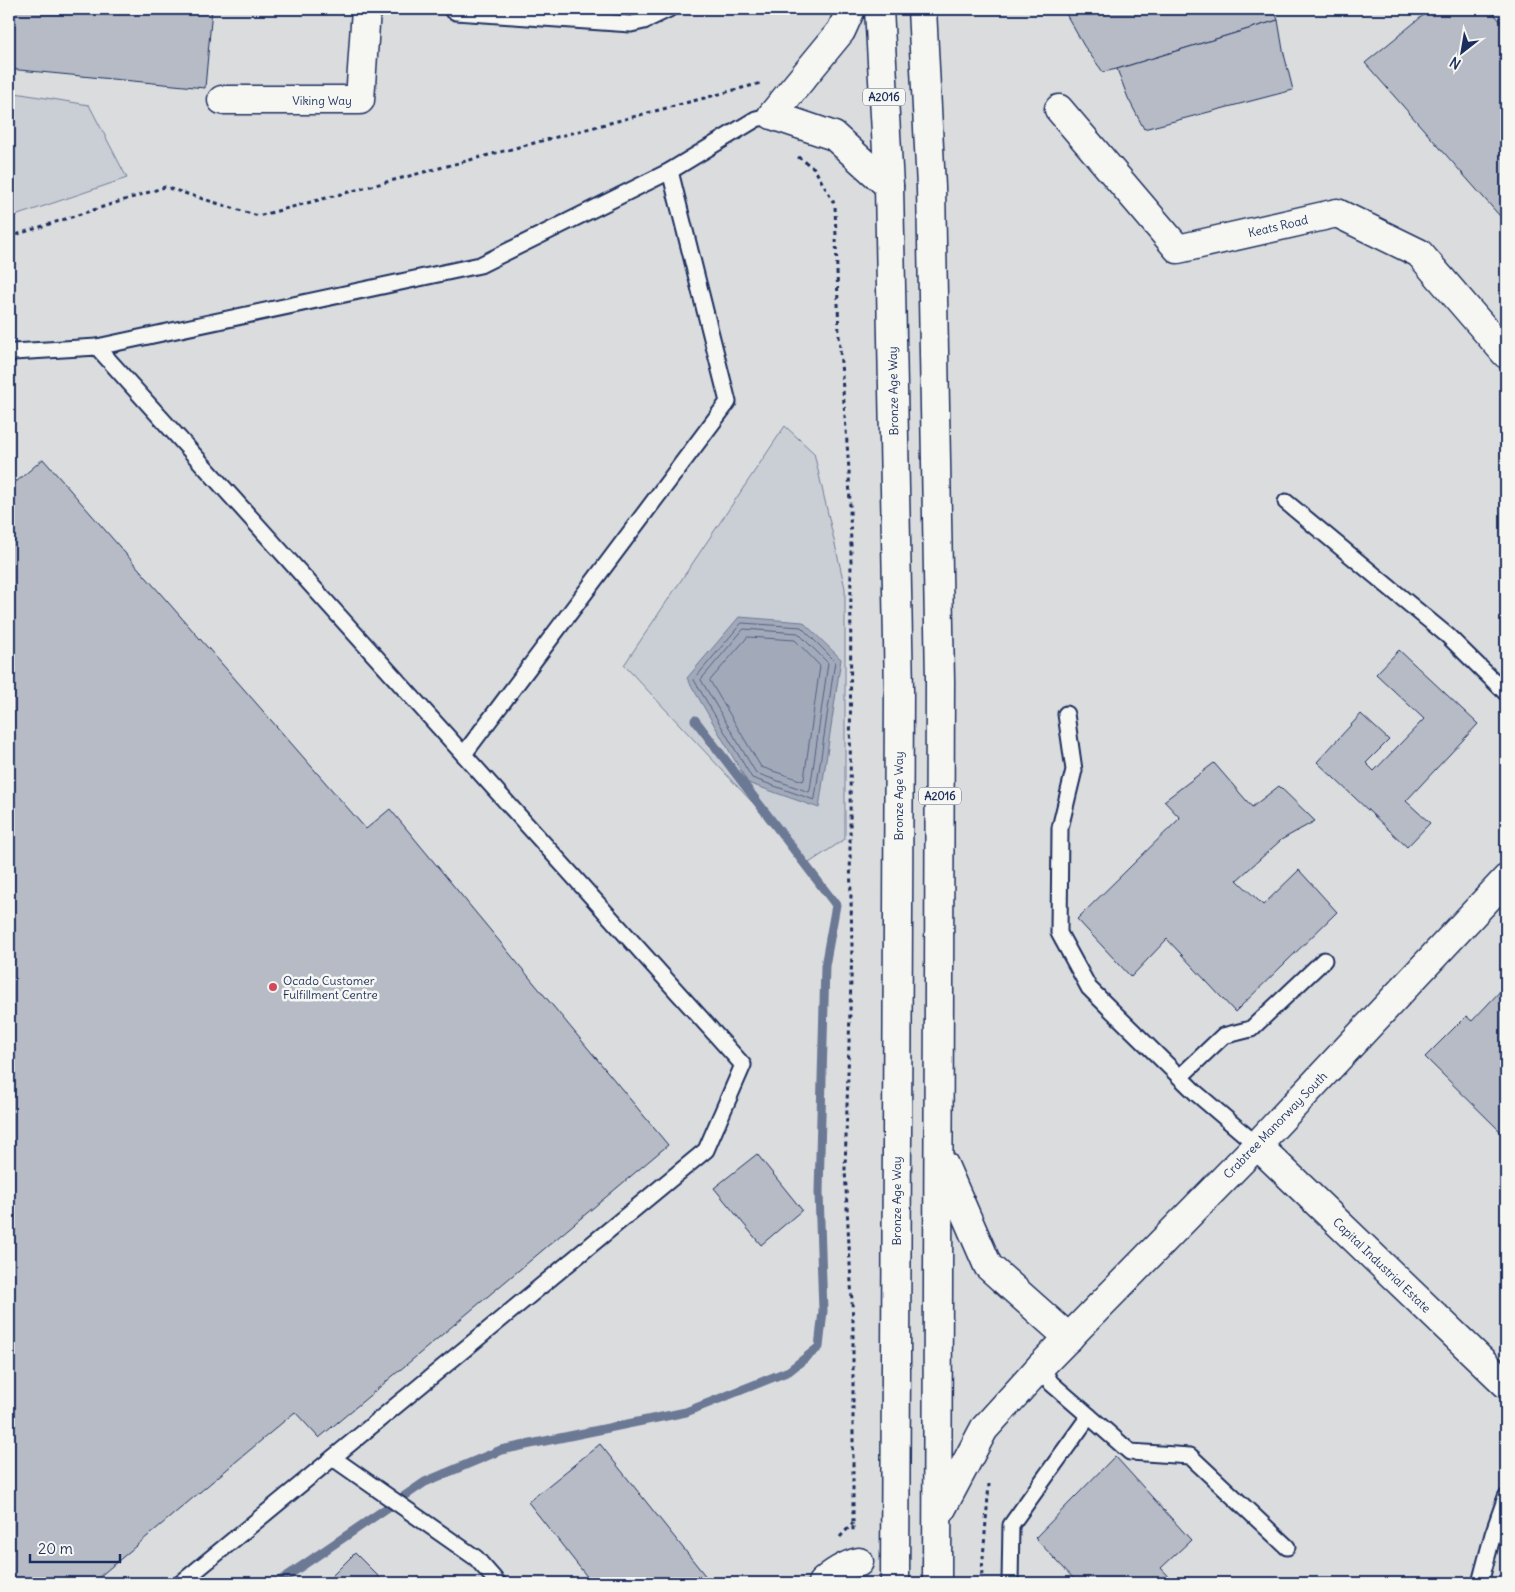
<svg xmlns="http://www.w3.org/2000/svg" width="1515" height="1592" viewBox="0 0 1515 1592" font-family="Delius,sans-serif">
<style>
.built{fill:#dadcde}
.green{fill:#caced5;stroke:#727e9a}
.water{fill:#a2aaba;stroke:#6c7995}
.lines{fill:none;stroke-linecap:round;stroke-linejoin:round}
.shore{stroke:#516083;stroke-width:1}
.stream{stroke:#6c7995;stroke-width:9}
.building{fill:#b6bbc6;stroke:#1b2f5e}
.service-casing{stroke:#1b2f5e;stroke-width:19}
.minor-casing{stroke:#1b2f5e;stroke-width:31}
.primary-casing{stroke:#1b2f5e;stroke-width:31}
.path{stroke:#1b2f5e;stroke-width:3;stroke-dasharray:4 4;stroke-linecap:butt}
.service{stroke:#f6f6f2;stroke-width:15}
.minor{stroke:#f6f6f2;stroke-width:28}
.primary{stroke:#f6f6f2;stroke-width:28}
.poi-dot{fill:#d1495b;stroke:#f6f6f2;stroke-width:2}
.labels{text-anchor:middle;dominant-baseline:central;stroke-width:5;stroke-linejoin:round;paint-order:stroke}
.shield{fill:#f6f6f2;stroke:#5d6b8a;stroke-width:1}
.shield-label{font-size:11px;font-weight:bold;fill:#1b2f5e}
.street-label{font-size:12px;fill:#1b2f5e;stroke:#f6f6f2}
.poi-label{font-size:12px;fill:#1b2f5e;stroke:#f6f6f2;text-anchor:start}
</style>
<rect width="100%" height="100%" fill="#e9eae9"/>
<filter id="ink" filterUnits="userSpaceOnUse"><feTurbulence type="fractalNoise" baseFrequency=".02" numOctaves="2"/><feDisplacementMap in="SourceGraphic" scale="10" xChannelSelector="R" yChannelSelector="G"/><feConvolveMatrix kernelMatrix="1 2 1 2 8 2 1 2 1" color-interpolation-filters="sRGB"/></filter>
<g filter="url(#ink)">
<rect class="built" x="9" y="9" width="1497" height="1574"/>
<g class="green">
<polygon points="9,92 89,105 127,178 9,218"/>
<polygon points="785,426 814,453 845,588 845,839 809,863 624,665"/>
</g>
<polygon class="water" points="739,617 803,622 841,659 819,808 748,783 687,678"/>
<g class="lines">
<g class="shore">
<polygon points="742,623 801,627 835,661 815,798 814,800 752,778 694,680"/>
<polygon points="744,629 798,633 828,663 810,790 809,792 756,773 701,680"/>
<polygon points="748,637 795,640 820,666 804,779 803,781 761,767 710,681"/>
</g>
<polyline class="stream" points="277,1583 425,1482 501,1450 686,1412 789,1371 819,1347 823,1311 819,1192 825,966 836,905 695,720"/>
</g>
<g class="building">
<polygon points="9,9 212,9 205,88 9,69"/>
<polygon points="1083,9 1274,9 1278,20 1117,69 1103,72 1084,46 1066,14"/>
<polygon points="1431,9 1490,9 1506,28 1506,223 1365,63"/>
<polygon points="1278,20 1283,50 1293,90 1144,129 1128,98 1117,69"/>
<polygon points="43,459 366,829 390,809 668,1145 319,1438 295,1412 92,1583 9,1583 9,488"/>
<polygon points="1399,650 1478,724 1406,801 1430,823 1407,847 1317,762 1361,714 1389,740 1366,763 1374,771 1424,719 1376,674"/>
<polygon points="1214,763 1252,807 1279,786 1315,821 1281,840 1237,880 1263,905 1299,870 1337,912 1235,1012 1167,939 1131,977 1077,919 1180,818 1164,801"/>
<polygon points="1506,985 1506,1137 1425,1057 1466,1016 1472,1021"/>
<polygon points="757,1154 802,1210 761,1245 714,1188"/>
<polygon points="600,1444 711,1583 592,1583 528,1502"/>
<polygon points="1115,1456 1191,1540 1161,1568 1175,1583 1078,1583 1035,1538"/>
<polygon points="355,1553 385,1583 325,1583"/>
</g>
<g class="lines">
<g class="service-casing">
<g id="service">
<polyline points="451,9 456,12 631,24 644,21 669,9"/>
<polyline points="97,347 480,265 670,171 756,119 772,115"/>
<polyline points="9,355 13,352 97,347 743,1065 706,1150 181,1583"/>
<polyline points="1286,502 1448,636 1506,693"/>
<polyline points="1066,714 1074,770 1060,828 1059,933 1089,988 1196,1093 1257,1145"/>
<polyline points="464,754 728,402 670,171"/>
<polyline points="1180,1077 1223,1036 1251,1029 1324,960"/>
<polyline points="1089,1416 1130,1452 1190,1456 1287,1547"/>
<polyline points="333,1458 476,1558 498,1583"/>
<polyline points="1010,1583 1011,1525 1089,1416 1051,1383 1041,1366"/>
<polyline points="1480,1583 1493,1534 1506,1497"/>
</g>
</g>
<g class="minor-casing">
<g id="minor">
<polyline points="222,100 360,100 366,9"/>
<polyline points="1059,109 1178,249 1337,213 1419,253 1506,354"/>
<polyline points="1257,1145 1506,1384"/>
<polyline points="1041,1366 1257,1145 1506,879"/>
<path d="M822,1583c9,-9 25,-19 37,-21"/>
</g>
</g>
<g class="primary-casing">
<g id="primary">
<polyline points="851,9 841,31 772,115 834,136 889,186"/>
<polyline points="879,9 889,186 899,691 895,1583"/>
<polyline points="922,9 931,187 940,681 937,1583"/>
<polyline points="944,1165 988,1266 1069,1338"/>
<polyline points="940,1512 984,1429 1041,1366"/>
</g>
</g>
<g class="path">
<polyline points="798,157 814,168 835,205 839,336 849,470 851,547 850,850 852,948 845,1169 853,1321 853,1534"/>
<polyline points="9,237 165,187 258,216 761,83"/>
<polyline points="840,1537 853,1523"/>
<polyline points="981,1583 989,1484"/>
</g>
<use href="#service" class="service"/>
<use href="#minor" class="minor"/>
<use href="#primary" class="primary"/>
</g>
</g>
<circle class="poi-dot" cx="273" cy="987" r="5"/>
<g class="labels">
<g class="shield">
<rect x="863" y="88.5" width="42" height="17" rx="4"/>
<rect x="919" y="787.5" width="42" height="17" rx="4"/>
</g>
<g class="shield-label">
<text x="884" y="97">A2016</text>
<text x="940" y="796">A2016</text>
</g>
<g class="street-label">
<text x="322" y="100">Viking Way</text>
<text transform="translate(1278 226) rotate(-13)">Keats Road</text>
<text transform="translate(893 391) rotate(-91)">Bronze Age Way</text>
<text transform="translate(898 796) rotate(-90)">Bronze Age Way</text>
<text transform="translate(1275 1125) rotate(-46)">Crabtree Manorway South</text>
<text transform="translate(896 1201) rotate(-90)">Bronze Age Way</text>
<text transform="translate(1382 1265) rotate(44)">Capital Industrial Estate</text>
</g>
<g class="poi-label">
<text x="283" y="980">Ocado Customer<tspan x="283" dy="14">Fulfillment Centre</tspan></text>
</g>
</g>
<rect width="1515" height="1592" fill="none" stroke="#f6f6f2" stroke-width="30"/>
<rect x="15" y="15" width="1485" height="1562" fill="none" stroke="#1b2f5e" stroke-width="2" filter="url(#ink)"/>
<g transform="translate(1462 52) rotate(211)" stroke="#f6f6f2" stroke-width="4" paint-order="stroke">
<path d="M0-4L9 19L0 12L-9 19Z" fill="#1b2f5e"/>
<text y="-8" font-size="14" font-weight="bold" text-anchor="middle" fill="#1b2f5e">N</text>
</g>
<path d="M30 1554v8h90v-8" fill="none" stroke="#1b2f5e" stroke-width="2.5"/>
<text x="38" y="1554" font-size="15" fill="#1b2f5e" stroke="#f6f6f2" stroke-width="4" paint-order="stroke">20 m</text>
</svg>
